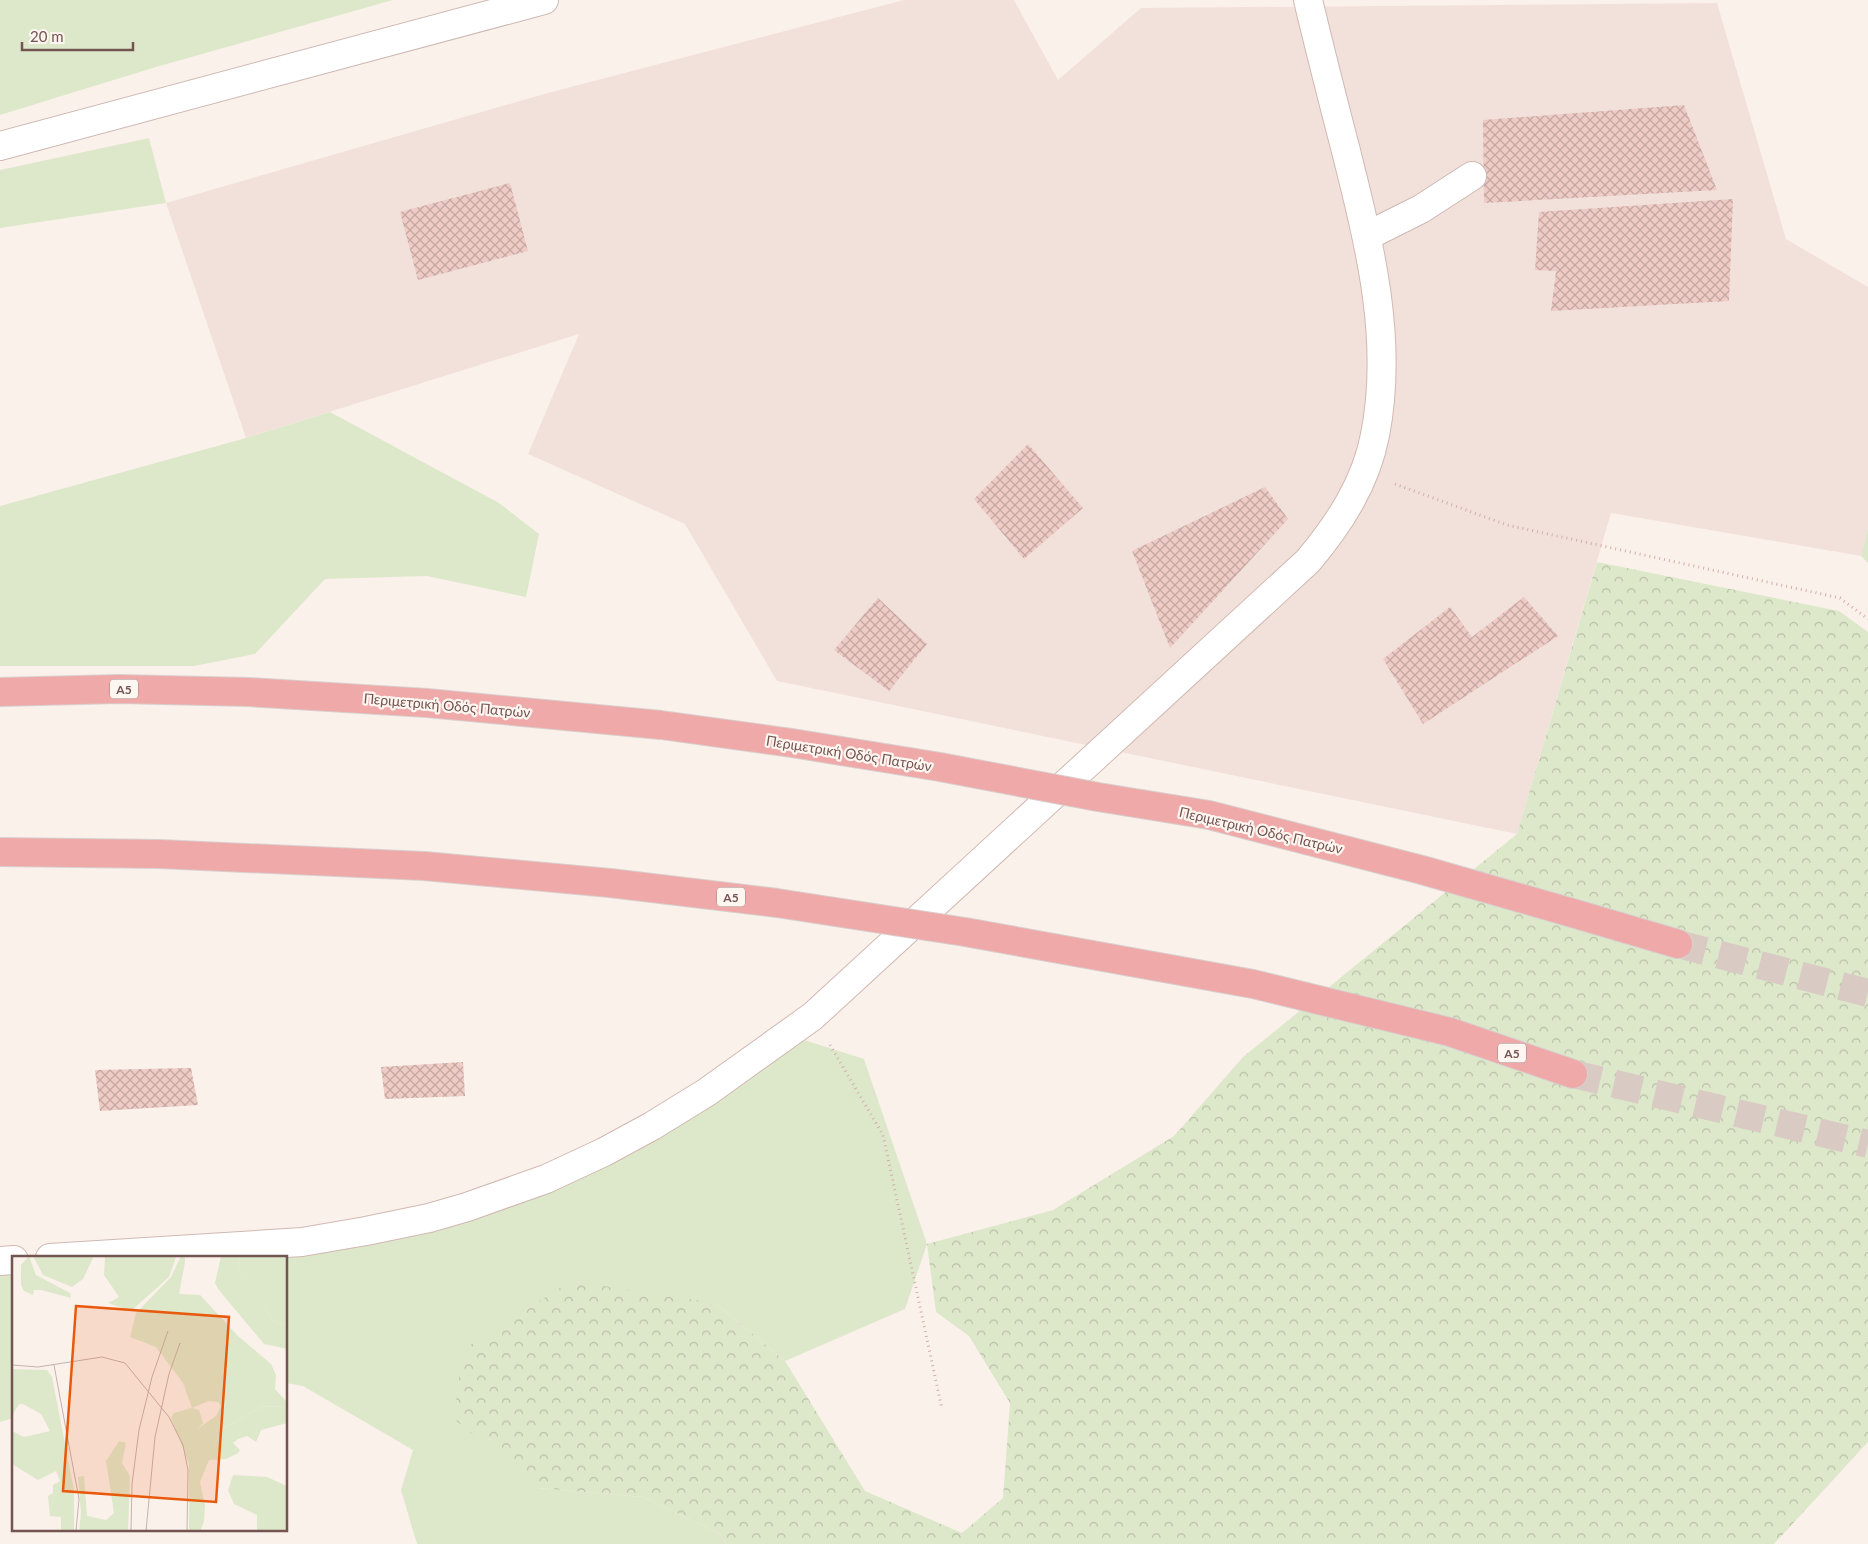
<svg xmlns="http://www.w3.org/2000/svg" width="1868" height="1544" viewBox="0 0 1868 1544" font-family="Lato,sans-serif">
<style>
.residential{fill:#f2e1da}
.green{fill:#dde8ca}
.forest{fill:url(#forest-crowns)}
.building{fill:url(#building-cross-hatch)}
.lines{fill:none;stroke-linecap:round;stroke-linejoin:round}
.highway-tunnel{stroke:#d9cac4;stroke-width:28;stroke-dasharray:28 14;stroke-linecap:butt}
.street-casing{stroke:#ceb9b4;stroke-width:30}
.secondary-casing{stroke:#d1b8b2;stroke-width:30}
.highway-casing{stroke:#d8cfce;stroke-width:30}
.path{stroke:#d3aea8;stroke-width:3;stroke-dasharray:1 4;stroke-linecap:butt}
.street{stroke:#fff;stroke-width:28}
.secondary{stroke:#fff;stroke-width:28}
.highway{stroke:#efa9a8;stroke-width:28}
.highway-bridge-casing{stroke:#d8cfce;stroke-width:30;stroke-linecap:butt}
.highway-bridge{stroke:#efa9a8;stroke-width:28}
.labels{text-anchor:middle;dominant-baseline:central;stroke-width:4.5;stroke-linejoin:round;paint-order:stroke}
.shield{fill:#fef6f1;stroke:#9d8580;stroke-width:1}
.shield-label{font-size:12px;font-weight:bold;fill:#745450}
.street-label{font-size:14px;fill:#745450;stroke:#fef6f1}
.inset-road{fill:none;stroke:#c5b2ad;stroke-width:1}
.view{fill:#e8590c;fill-opacity:0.15;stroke:#e8590c;stroke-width:2.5}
.inset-edge{fill:none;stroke:#745450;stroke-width:2.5}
</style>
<defs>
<pattern id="forest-crowns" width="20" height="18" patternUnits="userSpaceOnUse" patternTransform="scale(1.25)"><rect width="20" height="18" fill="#dde8ca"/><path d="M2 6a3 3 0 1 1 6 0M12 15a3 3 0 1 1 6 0" fill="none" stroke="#b8bfa6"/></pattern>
<pattern id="building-cross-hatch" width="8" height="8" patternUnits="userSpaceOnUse" patternTransform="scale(1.25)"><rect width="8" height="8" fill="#eecbc5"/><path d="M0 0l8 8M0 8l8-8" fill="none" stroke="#c5a7a2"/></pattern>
</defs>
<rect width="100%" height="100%" fill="#fbf1eb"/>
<polygon class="residential" points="904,0 1014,0 1058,80 1141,8 1717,3 1786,239 1868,287 1868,527 1861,556 1611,513 1517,834 777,681 685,524 528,454 579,334 246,438 166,203 544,94"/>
<g class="green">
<polygon points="0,0 393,0 156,67 0,115"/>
<polygon points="149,138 166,203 0,228 0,170"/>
<polygon points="330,412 499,503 539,534 526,597 427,576 325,579 255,654 194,666 0,666 0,506 246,438"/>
<polygon points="1868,527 1868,563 1861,556"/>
<polygon points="804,1040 864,1059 927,1244 905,1309 785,1361 715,1303 538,1488 644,1497 720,1534 727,1544 417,1544 401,1490 413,1450 303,1386 286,1383 286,1258 208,1258 360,1246 699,1110"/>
<polygon points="14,1273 14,1418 0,1422 0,1274"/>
</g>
<polygon class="forest" points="1597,562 1839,611 1868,632 1868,1442 1774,1544 727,1544 720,1534 644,1497 538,1488 454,1419 462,1350 571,1281 715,1303 785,1361 865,1491 962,1533 1003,1498 1010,1403 969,1336 936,1312 927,1244 1053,1210 1174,1136 1243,1057 1517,834"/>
<g class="building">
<polygon points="1684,105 1717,190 1484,203 1483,120"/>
<polygon points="510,183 528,251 418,280 400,212"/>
<polygon points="1733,199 1729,301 1551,311 1556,271 1535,270 1539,212"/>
<polygon points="1028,444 1083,508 1024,559 974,499"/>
<polygon points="1265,487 1288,519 1170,648 1132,551"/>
<polygon points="1524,597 1558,636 1423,724 1383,659 1450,607 1472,637"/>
<polygon points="878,598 927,644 889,691 834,650"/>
<polygon points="463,1062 465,1096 385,1099 381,1067"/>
<polygon points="191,1068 198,1105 100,1111 95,1070"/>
</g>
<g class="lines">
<g class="highway-tunnel">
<polyline points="1678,944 1868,993"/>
<polyline points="1573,1074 1868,1144"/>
</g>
<g class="street-casing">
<g id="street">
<polyline points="0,146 544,0"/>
<polyline points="1367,236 1421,209 1472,176"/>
</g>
</g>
<g class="secondary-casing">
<g id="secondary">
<path d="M50,1258l252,-16 64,-11 63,-13 38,-11 79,-28 58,-27 48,-26 55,-34 106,-76 495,-455c31,-37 58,-78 67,-126 19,-96 -6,-192 -29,-284 -13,-50 -26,-101 -38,-151"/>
<polyline points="0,1261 14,1260"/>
</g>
</g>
<g class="highway-casing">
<g id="highway">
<polyline points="0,692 119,689 248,692"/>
<polyline points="1569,912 1678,944"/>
<polyline points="1450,1032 1573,1074"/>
</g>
</g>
<g class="path">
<polyline points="1395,484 1507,525 1840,598 1868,619"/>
<polyline points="830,1045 883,1135 942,1409"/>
</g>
<use href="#street" class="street"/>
<use href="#secondary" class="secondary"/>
<use href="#highway" class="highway"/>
<g class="highway-bridge-casing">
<g id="highway-bridge">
<polyline points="248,692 427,703 661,725 792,743 940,767 1098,797 1209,815 1422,870 1569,912"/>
<polyline points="0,852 159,854 424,866 610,883 777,903 965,932 1253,984 1450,1032"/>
</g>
</g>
<use href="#highway-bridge" class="highway-bridge"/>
</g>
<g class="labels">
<g class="shield">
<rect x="110" y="679.5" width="28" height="19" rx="4"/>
<rect x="717" y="887.5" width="28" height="19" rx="4"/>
<rect x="1498" y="1043.5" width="28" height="19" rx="4"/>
</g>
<g class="shield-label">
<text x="124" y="689">Α5</text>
<text x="731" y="897">Α5</text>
<text x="1512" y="1053">Α5</text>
</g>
<g class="street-label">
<text transform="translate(447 705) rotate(5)">Περιμετρική Οδός Πατρών</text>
<text transform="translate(849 753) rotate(9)">Περιμετρική Οδός Πατρών</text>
<text transform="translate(1261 830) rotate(13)">Περιμετρική Οδός Πατρών</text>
</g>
</g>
<g transform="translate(12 1256)">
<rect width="275" height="275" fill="#fbf1eb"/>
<path d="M17,0l7,19 34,18 1,5 -30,-8h-7l-1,5 -9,-4 -3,-6v-20zM21,0h61l-11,23 -11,8 -29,-12zM93,0h71v1l-7,20 -38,34 -23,-8 11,-6 -15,-22zM209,0h17l1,16 26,25 1,13 8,11 13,5v23l-23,-5 -46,-55 -3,-6zM0,113l35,1 5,7 22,113v41h-13v-14l-11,-1 -2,-20 5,-3v-8l7,-4 -4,-10 -18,9 -26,-16v-33l12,6 26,-6 -9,-17 -18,-10h-4l-7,12zM252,150l23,1v16l-26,7 -5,12 -9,-6 -9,3 -5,4 7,7 -2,3 -12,6 -17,1 -9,22 5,23 -1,17 -4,9h-11v-67l-18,-46 3,-5 18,-5 7,2 4,13 -6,6 17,19 6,-18zM107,185l7,2 -4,20 8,13 -2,55h-49l2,-18 -3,-36 6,-1 3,40 19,4 8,-7 -8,-52z" fill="#dde8ca"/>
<path d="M169,0h4v6l-6,32 21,1 38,41 33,28 5,11 -1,14 12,13v5l-23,-1 -44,24 -6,18 -8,8 -6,-1 -6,-12 3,-14 19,-13 5,-10 -3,-4 -9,-1 -17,7 -9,-25 -27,-36 -26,-10 6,-24 35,-36zM221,219l34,2 20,9v45h-30v-16l-23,-11 -6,-14z" fill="#dde8ca"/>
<path d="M226,0h49v70l-13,-5 -8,-11 -2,-13 -25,-25z" fill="#dde8ca"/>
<path class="inset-road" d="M0,109l26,2 64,-10 23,6 44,54 14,28 5,25 -1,61M42,109l25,134 -3,32M119,275l1,-47 7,-54 13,-53 16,-46M134,275l9,-94 14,-63 11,-31"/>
<path class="view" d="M64,50l153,11 -13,185 -153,-11z"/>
<rect width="275" height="275" class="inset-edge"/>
</g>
<path d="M22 42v8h111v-8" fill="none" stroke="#745450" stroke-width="2.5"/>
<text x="30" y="42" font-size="15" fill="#745450" stroke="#fef6f1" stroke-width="4" paint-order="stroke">20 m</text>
</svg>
